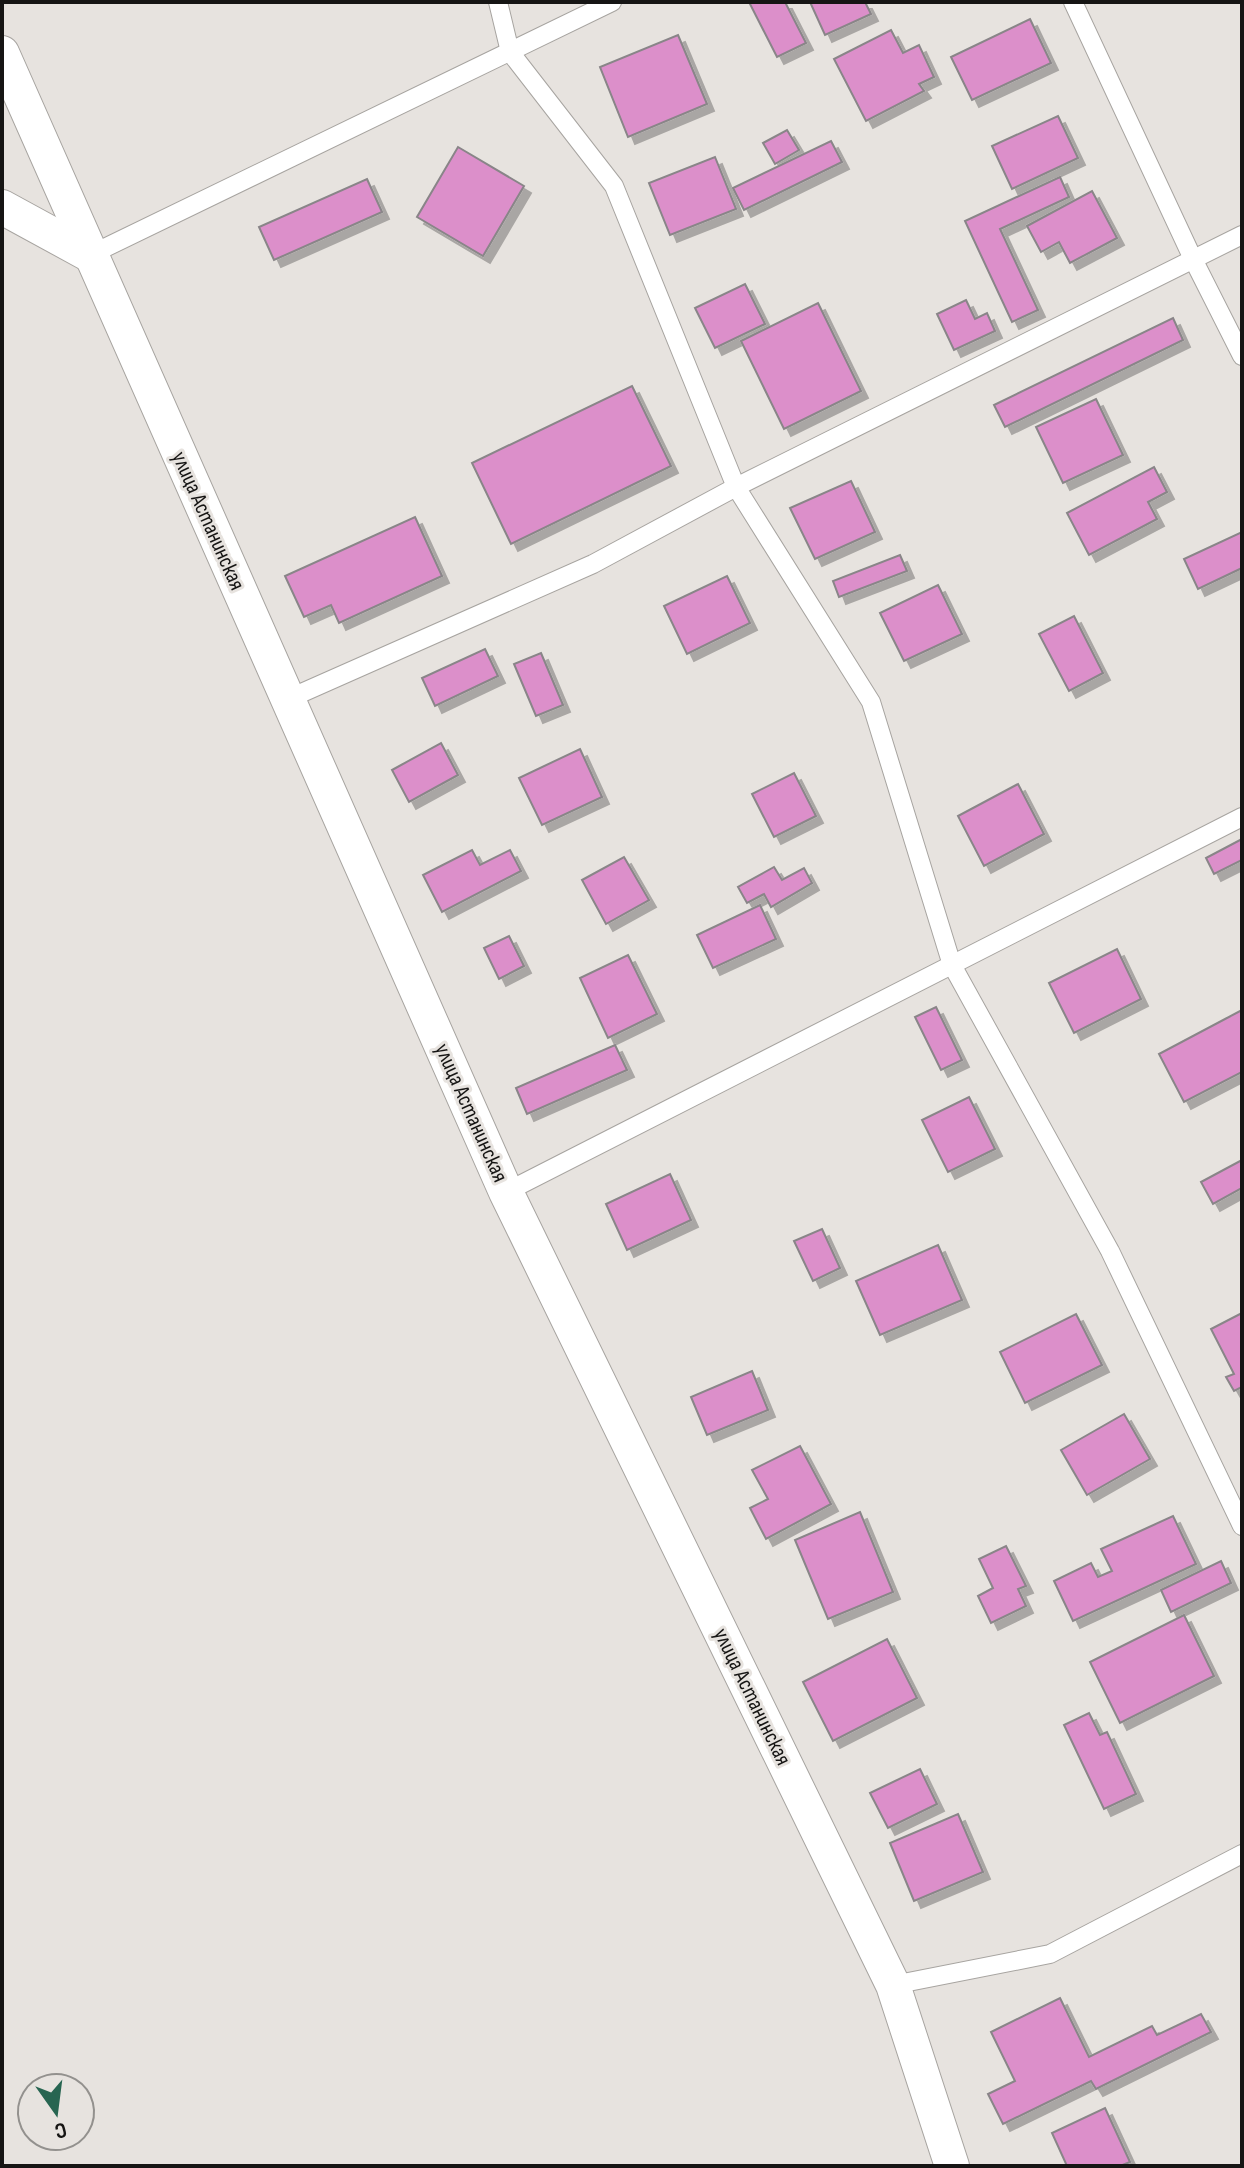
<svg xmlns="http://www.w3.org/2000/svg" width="1244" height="2168" viewBox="0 0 1244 2168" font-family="'Sofia Sans Condensed',sans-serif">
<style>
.building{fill:#dc8fca;stroke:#898588;stroke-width:2;filter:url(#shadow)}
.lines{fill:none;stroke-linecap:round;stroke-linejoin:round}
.lane-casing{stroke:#a7a4a0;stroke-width:20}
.street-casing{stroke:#a7a4a0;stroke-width:36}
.lane{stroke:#fff;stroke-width:18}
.street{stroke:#fff;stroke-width:34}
.labels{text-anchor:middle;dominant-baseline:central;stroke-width:6;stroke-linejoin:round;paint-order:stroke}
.street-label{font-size:22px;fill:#161514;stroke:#e7e3df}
</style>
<defs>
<filter id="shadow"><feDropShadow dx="7" dy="7" stdDeviation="0" flood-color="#0004"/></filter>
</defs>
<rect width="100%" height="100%" fill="#e7e3df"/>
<g class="building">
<polygon points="749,2 785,2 806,43 777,57"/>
<polygon points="810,2 865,2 871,14 825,35"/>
<polygon points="1030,19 1051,63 972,100 951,57"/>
<polygon points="891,30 903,53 919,45 934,77 919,84 924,91 866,121 834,59"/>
<polygon points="678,35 707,104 628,137 600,67"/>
<polygon points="1058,116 1078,158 1012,189 992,146"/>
<polygon points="787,130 799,150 775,164 763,143"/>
<polygon points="831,141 842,162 744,210 733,188"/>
<polygon points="458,147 524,186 483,256 417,217"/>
<polygon points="715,157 736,209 670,235 649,183"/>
<polygon points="1060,177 1069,197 1000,229 1038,310 1012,322 965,221"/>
<polygon points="367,179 382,212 274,260 259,227"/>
<polygon points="1092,191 1117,238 1070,263 1059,242 1041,252 1027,226"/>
<polygon points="745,284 765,324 715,348 695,308"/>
<polygon points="966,300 975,319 987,313 995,331 954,350 937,314"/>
<polygon points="818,303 861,391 784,429 741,341"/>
<polygon points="1173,318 1183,340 1005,427 994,405"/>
<polygon points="632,386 671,466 511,544 472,463"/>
<polygon points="1096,399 1123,455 1063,483 1036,427"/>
<polygon points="1154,467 1167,492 1148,502 1157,519 1089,555 1067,513"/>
<polygon points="851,481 875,532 815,559 790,508"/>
<polygon points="415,517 442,576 339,623 331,605 304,617 285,576"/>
<polygon points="1242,532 1242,568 1198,589 1184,559"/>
<polygon points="900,555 907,571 839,597 833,581"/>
<polygon points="727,576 750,623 687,654 664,606"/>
<polygon points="938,585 962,634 904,661 880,613"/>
<polygon points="1074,616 1103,673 1069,691 1039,634"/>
<polygon points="485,649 498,676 435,706 422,678"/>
<polygon points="541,653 563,705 536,716 514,664"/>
<polygon points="441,743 458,775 409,802 392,770"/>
<polygon points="580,749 602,797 542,825 519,778"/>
<polygon points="794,773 816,816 774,837 752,794"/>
<polygon points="1018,784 1044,834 984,866 958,816"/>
<polygon points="1242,839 1242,860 1214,874 1206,858"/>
<polygon points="472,850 480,865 510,850 521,871 442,912 423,875"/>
<polygon points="624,857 649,900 606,924 582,880"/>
<polygon points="774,867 782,880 804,868 812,883 771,907 764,894 747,903 738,887"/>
<polygon points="760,905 776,939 713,968 697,935"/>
<polygon points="509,936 524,966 499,979 484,948"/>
<polygon points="1117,949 1141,999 1074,1033 1049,983"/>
<polygon points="628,955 657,1014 608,1038 580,978"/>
<polygon points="936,1007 962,1060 941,1070 915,1017"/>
<polygon points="1242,1010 1242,1072 1184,1102 1159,1054"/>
<polygon points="615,1045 627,1070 527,1114 516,1088"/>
<polygon points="969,1097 995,1149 948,1172 922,1120"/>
<polygon points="1242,1160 1242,1188 1213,1204 1201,1182"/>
<polygon points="670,1174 691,1220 627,1250 606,1204"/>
<polygon points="822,1229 840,1268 813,1281 794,1241"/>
<polygon points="938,1245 962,1300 880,1335 856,1281"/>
<polygon points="1242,1313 1242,1387 1234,1391 1226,1377 1234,1374 1211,1329"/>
<polygon points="1076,1314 1102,1365 1025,1403 1000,1352"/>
<polygon points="752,1371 768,1410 707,1435 691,1397"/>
<polygon points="1124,1414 1150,1459 1087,1495 1061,1450"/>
<polygon points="800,1446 831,1504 766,1539 750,1508 768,1499 752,1470"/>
<polygon points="860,1512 893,1592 828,1619 795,1540"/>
<polygon points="1173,1516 1196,1564 1073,1621 1054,1581 1091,1563 1098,1577 1112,1571 1101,1549"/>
<polygon points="1006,1546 1026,1586 1018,1589 1026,1606 991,1623 978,1596 993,1588 979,1559"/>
<polygon points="1221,1561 1231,1583 1171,1612 1161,1590"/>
<polygon points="1184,1615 1214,1676 1120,1723 1090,1662"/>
<polygon points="887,1639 917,1698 833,1741 803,1682"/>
<polygon points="1089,1713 1100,1735 1107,1732 1136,1794 1104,1809 1064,1725"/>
<polygon points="920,1769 937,1804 888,1828 870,1793"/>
<polygon points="958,1814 983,1872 914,1901 890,1843"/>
<polygon points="1060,1998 1089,2057 1152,2026 1157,2035 1201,2014 1211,2032 1096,2089 1091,2081 1003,2124 988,2094 1015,2081 991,2032"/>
<polygon points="1105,2108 1130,2162 1120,2166 1067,2166 1052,2133"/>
</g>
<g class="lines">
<g class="lane-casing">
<g id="lane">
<polyline points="498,2 510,52 614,186 736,487 871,702 952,965 1110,1251 1242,1526"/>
<polyline points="1073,2 1193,259 1242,356"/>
<polyline points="90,255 612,2"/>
<polyline points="288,699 593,564 736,487 1242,235"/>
<polyline points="506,1192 1242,817"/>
<polyline points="893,1985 1050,1954 1242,1854"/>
</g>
</g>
<g class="street-casing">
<g id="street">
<polyline points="2,53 506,1192 893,1985 952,2166"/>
<polyline points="2,207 90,255"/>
</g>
</g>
<use href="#lane" class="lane"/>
<use href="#street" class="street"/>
</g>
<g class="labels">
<g class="street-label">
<text transform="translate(208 521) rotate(66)">улица Астанинская</text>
<text transform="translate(471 1113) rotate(66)">улица Астанинская</text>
<text transform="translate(752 1697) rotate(64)">улица Астанинская</text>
</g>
</g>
<rect width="1244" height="2168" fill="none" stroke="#161514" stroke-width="8"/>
<g transform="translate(56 2112) rotate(166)"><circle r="38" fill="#e7e3df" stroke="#93918e" stroke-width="2"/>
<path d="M0-6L14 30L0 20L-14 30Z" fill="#276551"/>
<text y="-12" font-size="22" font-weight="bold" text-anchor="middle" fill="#161514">С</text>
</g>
</svg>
